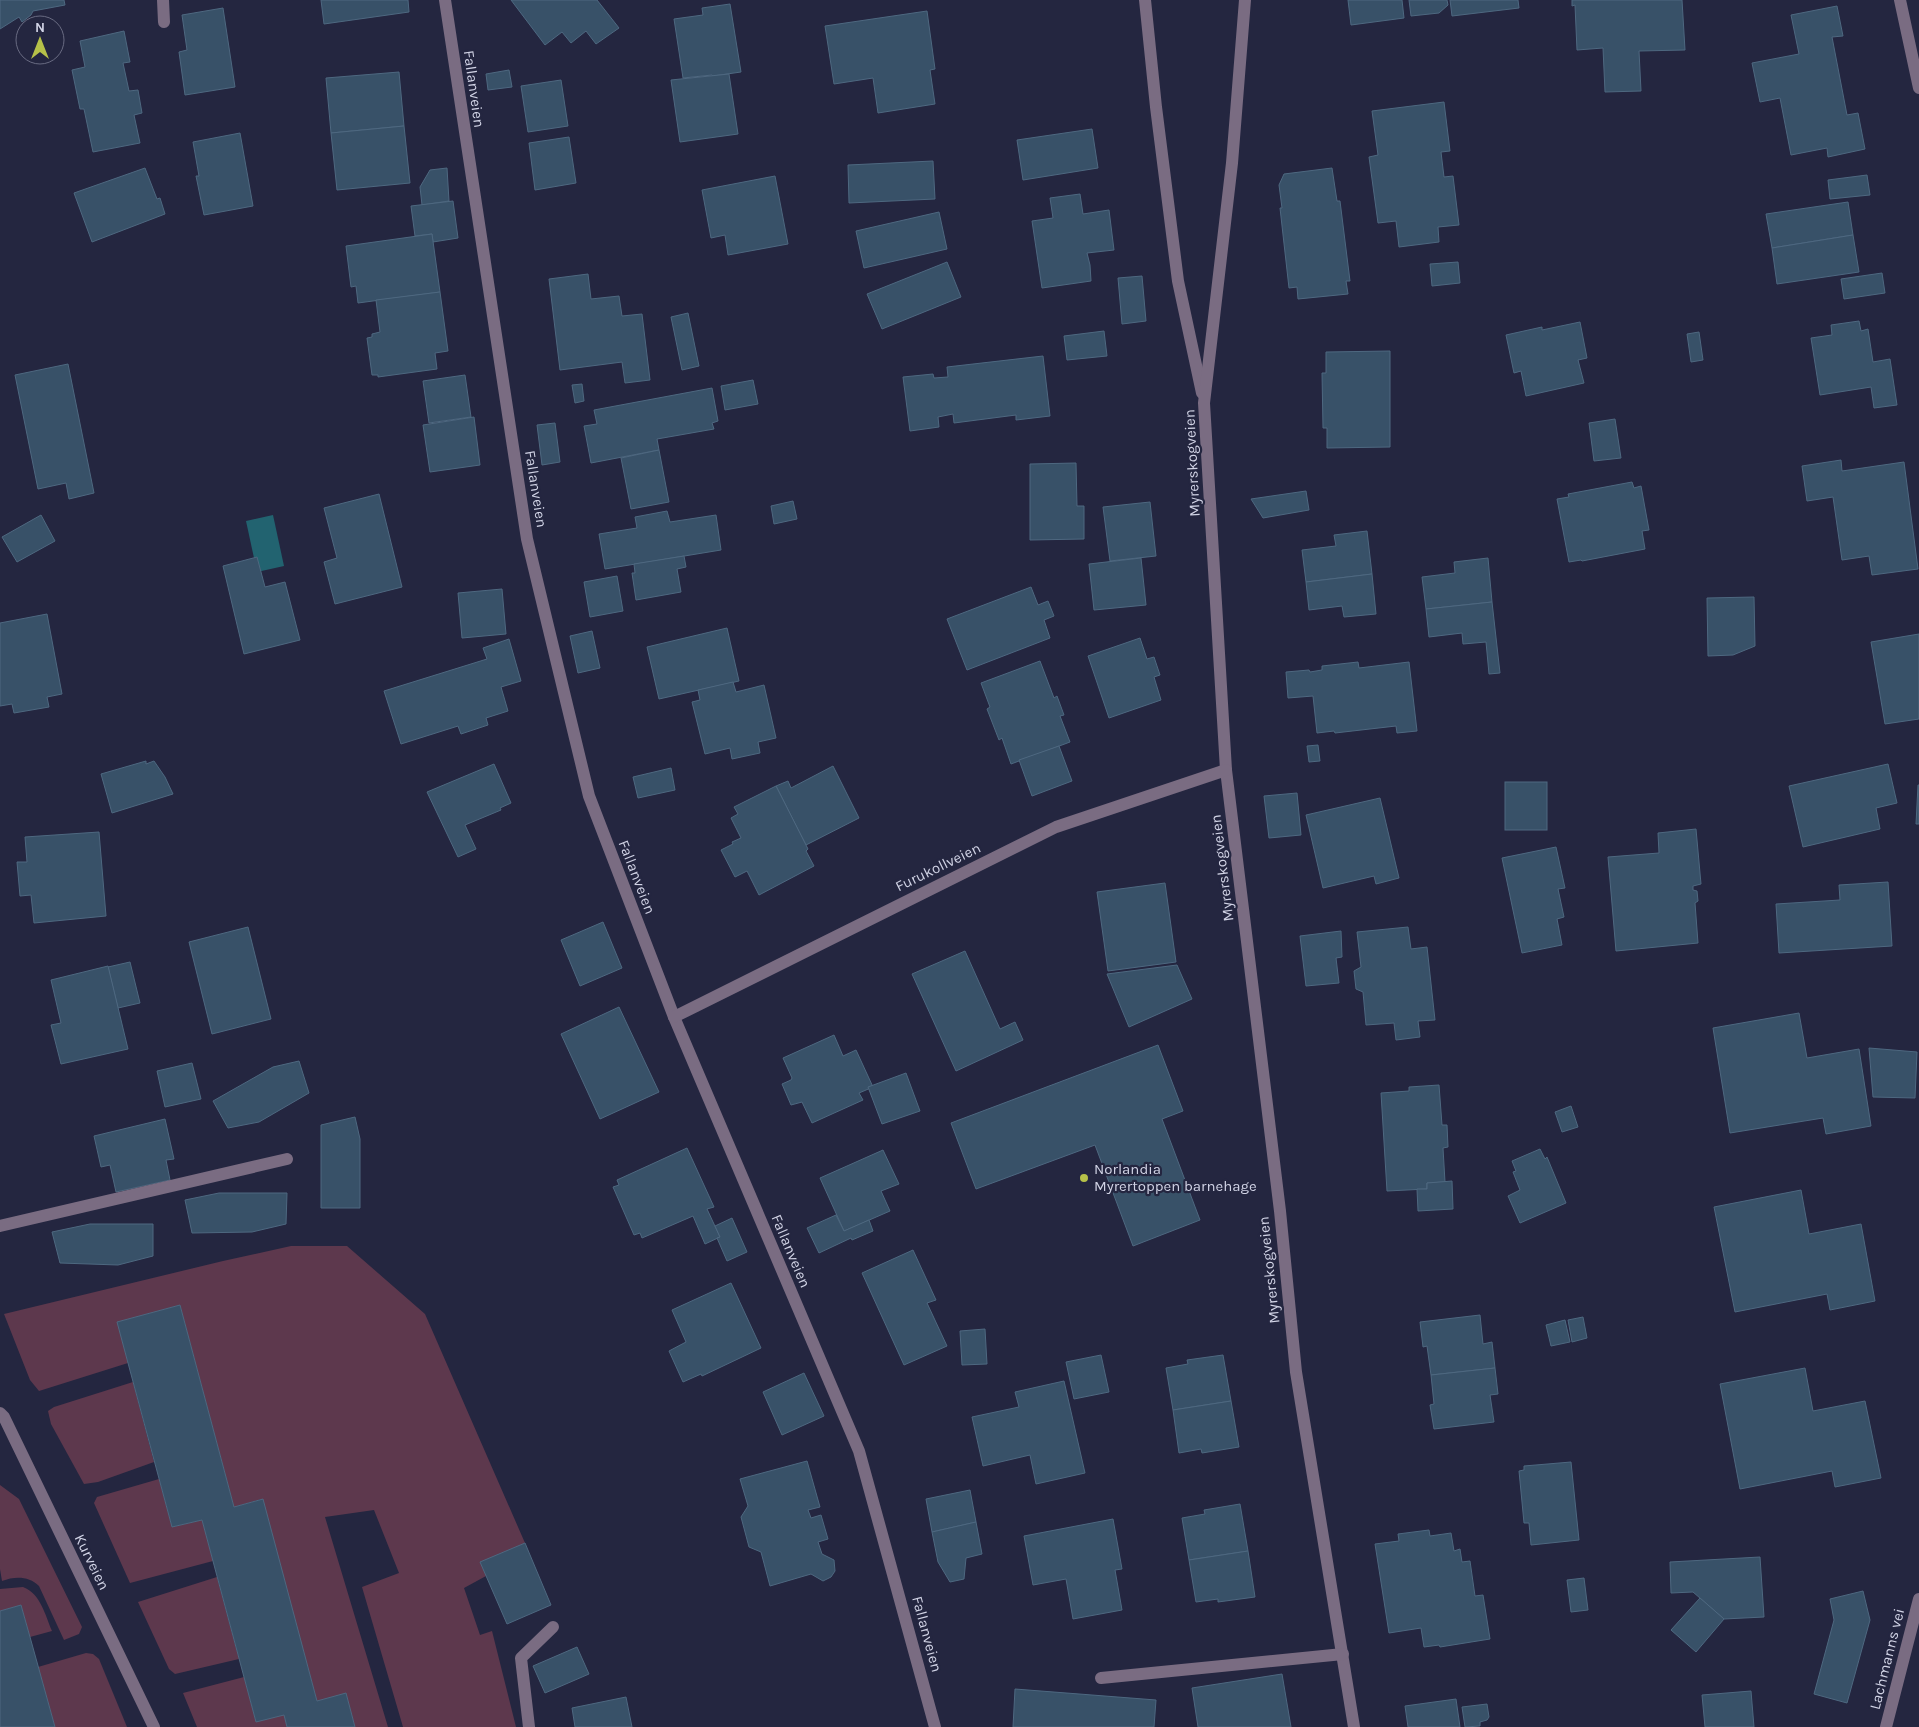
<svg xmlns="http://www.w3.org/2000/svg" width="1919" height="1727" viewBox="0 0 1919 1727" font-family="Karla,sans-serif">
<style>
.green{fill:#5d384d}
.water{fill:#226370}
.building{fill:#385168;stroke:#4e6880}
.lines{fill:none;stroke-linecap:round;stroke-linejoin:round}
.minor{stroke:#7a6c82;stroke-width:12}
.poi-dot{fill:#b6c149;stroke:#242640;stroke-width:2}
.labels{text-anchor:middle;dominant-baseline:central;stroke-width:4.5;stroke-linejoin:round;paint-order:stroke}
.street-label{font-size:15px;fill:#d1d3e5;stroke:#242640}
.poi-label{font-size:15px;fill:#d1d3e5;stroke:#242640;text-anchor:start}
</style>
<rect width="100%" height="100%" fill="#242640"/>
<g class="green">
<polygon points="291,1246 347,1246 425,1314 525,1543 486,1576 464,1588 480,1635 492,1631 516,1727 403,1727 362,1587 399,1573 374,1510 325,1517 388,1727 355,1727 346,1694 317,1701 262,1499 234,1507 180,1305 118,1322 128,1363 39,1391 30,1380 4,1314 223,1261"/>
<polygon points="133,1382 154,1462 98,1482 84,1484 51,1424 48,1411 54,1407"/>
<polygon points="159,1479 172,1527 202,1520 213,1561 130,1583 94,1503 97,1497"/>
<path d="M0,1485l19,14 63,128 -3,7 -15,6 -25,-54c-10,-10 -24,-10 -37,-5l-2,-12z"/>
<polygon points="217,1577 239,1659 175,1674 169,1669 138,1602"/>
<path d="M23,1587c18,7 22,28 29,44l-22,6 -9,-32 -21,6v-22z"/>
<polygon points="86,1653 93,1654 99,1659 127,1727 55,1727 38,1667"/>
<polygon points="244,1677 256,1722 284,1715 287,1727 197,1727 183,1693"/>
</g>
<polygon class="water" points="273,515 284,566 257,572 246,521"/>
<g class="building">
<polygon points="0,0 64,0 65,5 33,11 31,15 22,22 19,17 0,29"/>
<polygon points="321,0 408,0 409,12 324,24"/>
<polygon points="511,0 597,0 619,28 596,44 586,31 571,43 562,32 545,45"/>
<polygon points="1348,0 1402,0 1404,18 1351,25"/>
<polygon points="1409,0 1447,0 1448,5 1439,13 1411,16"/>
<polygon points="1450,0 1518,0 1519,8 1452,16"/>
<polygon points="1572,0 1682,0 1685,50 1639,51 1641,91 1605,92 1603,48 1577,50 1575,5 1572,6"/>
<polygon points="730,4 741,72 713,76 712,75 683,78 674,19 703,15 702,8"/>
<polygon points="1837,6 1843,36 1832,37 1847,115 1858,113 1865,149 1828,157 1827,148 1791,155 1780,98 1760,102 1752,63 1799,54 1791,15"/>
<polygon points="223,8 235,87 185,95 179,52 187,50 182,15"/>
<polygon points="927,11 935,69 930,70 935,104 878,113 873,78 834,84 825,26"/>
<polygon points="124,31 130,62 123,63 129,91 138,90 142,113 134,115 140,143 93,152 84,109 80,109 72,70 85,67 80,41"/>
<polygon points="509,70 512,87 488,90 486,74"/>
<polygon points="399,72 404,126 331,133 326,78"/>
<polygon points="729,74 738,134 680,142 671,80"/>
<polygon points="561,80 568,126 528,132 521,86"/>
<polygon points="1444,102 1450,151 1441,152 1444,177 1453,176 1459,225 1438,227 1439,242 1399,247 1396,221 1378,223 1369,157 1378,155 1372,111"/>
<polygon points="404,126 410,183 337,190 331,133"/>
<polygon points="1092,129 1098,168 1023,180 1017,140"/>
<polygon points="240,133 253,206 204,215 196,176 199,176 193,142"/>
<polygon points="569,137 576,183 535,190 529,143"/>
<polygon points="933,161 935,199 849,203 848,165"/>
<polygon points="145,168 157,199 160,198 165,214 92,242 74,193"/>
<polygon points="447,168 449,201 422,205 420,187 430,170"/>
<polygon points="1332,168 1337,201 1340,201 1350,281 1346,281 1348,294 1298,299 1297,287 1289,288 1280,208 1282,208 1279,185 1284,174"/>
<polygon points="1867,175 1870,195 1830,199 1828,180"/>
<polygon points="775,176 788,244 728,255 725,235 711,238 702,190"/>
<polygon points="1080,194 1083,214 1109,210 1114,250 1087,253 1090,265 1091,281 1042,288 1032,221 1053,218 1050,198"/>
<polygon points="453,201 458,238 433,242 432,234 415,236 411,206"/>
<polygon points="1848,202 1853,235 1772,248 1766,214"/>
<polygon points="939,212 947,249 864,268 856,231"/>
<polygon points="432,234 440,292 358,303 356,286 351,287 346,246"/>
<polygon points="1853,235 1859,272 1777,284 1772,248"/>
<polygon points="947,262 961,297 882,329 867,294"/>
<polygon points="1458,262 1460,283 1432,286 1430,264"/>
<polygon points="1882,273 1885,293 1844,299 1841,279"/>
<polygon points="588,274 591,299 619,296 622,316 642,314 650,380 625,383 622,362 560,370 549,279"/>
<polygon points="1142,276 1146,321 1122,324 1118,278"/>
<polygon points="440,292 448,351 435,353 437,369 378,377 378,375 372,375 367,338 372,337 372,334 380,332 376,300"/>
<polygon points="688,313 699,366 682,370 671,317"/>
<polygon points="1859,321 1861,331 1868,329 1873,362 1890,359 1897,405 1874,408 1871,387 1820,395 1811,338 1832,335 1831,325"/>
<polygon points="1580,322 1587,358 1578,360 1584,383 1526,396 1521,371 1514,373 1506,335 1542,327 1542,330"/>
<polygon points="1104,331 1107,356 1067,360 1064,336"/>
<polygon points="1699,332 1703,360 1691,362 1687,334"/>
<polygon points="1390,351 1390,447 1327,448 1327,428 1323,428 1322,373 1326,373 1326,352"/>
<polygon points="1043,356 1050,416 1016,420 1016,415 954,423 953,414 938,417 939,427 910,431 903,377 933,374 934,378 948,377 947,367"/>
<polygon points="68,364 94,493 69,499 66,483 38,489 15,375"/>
<polygon points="465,375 471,417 429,423 423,381"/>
<polygon points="753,380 758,404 725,410 721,386"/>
<polygon points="582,384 584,401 575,403 572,385"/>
<polygon points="712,388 718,421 712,423 714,429 657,439 659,450 591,463 584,426 597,424 594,410"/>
<polygon points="474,417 480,465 430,472 423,425"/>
<polygon points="1615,419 1621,458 1594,461 1589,423"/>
<polygon points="555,423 560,462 542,465 537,425"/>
<polygon points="659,450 669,502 631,509 621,458"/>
<polygon points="1841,460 1842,471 1904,462 1918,569 1872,575 1869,556 1842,560 1833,497 1807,501 1802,466"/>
<polygon points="1076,463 1077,506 1084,506 1084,539 1030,540 1030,464"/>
<polygon points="1632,482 1634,488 1641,486 1649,530 1642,531 1645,549 1582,561 1581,560 1569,562 1557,499 1569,497 1568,494"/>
<polygon points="1306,491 1309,510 1263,518 1251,499"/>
<polygon points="379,494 402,587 335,604 324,562 337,558 324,508"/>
<polygon points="793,501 797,519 774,524 771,506"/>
<polygon points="1150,502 1156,556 1110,561 1103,507"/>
<polygon points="667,511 670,522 716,515 721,550 605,569 599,534 637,528 635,517"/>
<polygon points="41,515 55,541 17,562 2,537"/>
<polygon points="1367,531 1372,574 1306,582 1302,550 1336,546 1334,535"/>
<polygon points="684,556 686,567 677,569 681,592 636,600 632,573 635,573 634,564"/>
<polygon points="257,557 265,587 285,582 300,640 244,654 223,566"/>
<polygon points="1141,558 1146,605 1094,610 1089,564"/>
<polygon points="1488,558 1492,602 1426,609 1422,577 1455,573 1454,562"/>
<polygon points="1372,574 1376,614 1344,617 1342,606 1309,610 1306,582"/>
<polygon points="617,576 623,611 590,617 584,582"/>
<polygon points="1031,587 1038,605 1048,601 1054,616 1044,620 1050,638 967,670 947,619"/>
<polygon points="502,589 506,634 462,638 458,593"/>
<polygon points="1754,597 1755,646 1733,655 1708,656 1707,598"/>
<polygon points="1492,602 1500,673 1489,674 1486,642 1463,644 1462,633 1429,637 1426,609"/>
<polygon points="47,614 62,694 47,697 49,707 14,713 12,704 0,706 0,623"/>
<polygon points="727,628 739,681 659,699 647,647"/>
<polygon points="592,631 600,668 578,673 570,636"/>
<polygon points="1919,634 1919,719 1885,724 1871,642"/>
<polygon points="1140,638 1147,659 1154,657 1160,675 1154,677 1161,700 1109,718 1088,656"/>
<polygon points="509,639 521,681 501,687 508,711 486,718 488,725 461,734 458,726 401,744 384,691 487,659 483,648"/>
<polygon points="1040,661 1054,698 1057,696 1064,715 1060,716 1070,742 1011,764 1002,738 999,740 987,709 990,707 981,683"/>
<polygon points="1358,662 1359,668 1409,662 1417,731 1397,733 1396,726 1335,733 1334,731 1317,733 1313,696 1288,698 1286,672 1309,670 1310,672 1322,670 1322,666"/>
<polygon points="733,682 736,692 764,685 776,738 758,742 760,753 732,759 730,748 705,754 692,702 700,700 698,690"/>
<polygon points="1318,745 1320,761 1309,762 1307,746"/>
<polygon points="1059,746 1072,781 1032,796 1019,760"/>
<polygon points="146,761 146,764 154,761 165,777 173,794 112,813 101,774"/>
<polygon points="494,764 511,803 500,808 501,810 465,825 476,849 458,857 427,792"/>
<polygon points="1888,764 1897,803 1876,808 1880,829 1803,847 1789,786"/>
<polygon points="833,766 859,818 806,845 776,786 788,781 791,788"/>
<polygon points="671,768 675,790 638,798 633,777"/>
<rect x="1505" y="782" width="42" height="48"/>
<polygon points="1918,785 1919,785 1919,824 1916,824"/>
<polygon points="776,786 808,849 806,851 814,866 759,895 747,871 735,877 721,850 733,844 732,842 741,838 731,818 738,814 734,807"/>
<polygon points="1297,793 1301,835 1269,838 1264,796"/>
<polygon points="1380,798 1399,878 1376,884 1374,876 1323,888 1306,815"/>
<polygon points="1696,829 1701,884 1693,886 1693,890 1697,891 1698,901 1695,903 1698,943 1616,951 1608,857 1659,853 1658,833"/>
<polygon points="99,832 106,916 34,923 31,895 20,896 17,862 27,862 25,837"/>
<polygon points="1556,847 1565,888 1558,889 1564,917 1557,919 1562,945 1522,953 1502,858"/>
<polygon points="1888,882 1892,946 1779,953 1776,904 1840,900 1839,885"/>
<polygon points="1165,883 1176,962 1108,971 1097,892"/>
<polygon points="603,922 622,968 580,986 561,940"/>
<polygon points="248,927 271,1019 212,1034 189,942"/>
<polygon points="1408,927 1411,949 1427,947 1435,1020 1418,1021 1420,1037 1396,1040 1394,1023 1366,1025 1363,992 1356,989 1354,971 1361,967 1357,932"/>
<polygon points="1341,931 1342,957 1336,958 1339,983 1306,986 1300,936"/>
<polygon points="965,951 1000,1029 1015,1022 1023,1040 956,1071 912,974"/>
<polygon points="130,962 140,1003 118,1008 108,967"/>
<polygon points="1177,965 1192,999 1129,1027 1107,974"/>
<polygon points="108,966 128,1049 61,1064 51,1025 61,1023 51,980"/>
<polygon points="619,1007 659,1092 600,1119 561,1034"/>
<polygon points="1799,1013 1807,1058 1859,1049 1871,1126 1826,1134 1823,1118 1730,1133 1713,1028"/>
<polygon points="834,1035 843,1056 856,1050 873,1087 859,1093 863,1100 812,1123 802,1102 791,1105 782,1084 791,1080 792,1078 783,1058"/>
<polygon points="1158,1045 1183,1111 1162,1119 1200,1220 1133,1246 1095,1145 976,1189 951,1123"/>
<polygon points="1869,1048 1917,1052 1915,1098 1873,1097"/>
<polygon points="299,1061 309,1093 259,1122 228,1128 213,1101 273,1067"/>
<polygon points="192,1063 201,1099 165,1107 157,1071"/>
<polygon points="906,1073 920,1111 882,1124 868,1087"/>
<polygon points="1439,1085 1442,1125 1447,1125 1448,1147 1443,1148 1445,1182 1427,1183 1427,1189 1387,1191 1381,1093 1409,1091 1409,1087"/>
<polygon points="1571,1106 1578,1127 1562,1132 1555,1112"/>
<polygon points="355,1117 360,1139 360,1208 321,1208 321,1125"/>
<polygon points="165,1119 174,1159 166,1160 170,1180 116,1192 110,1165 101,1167 94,1136"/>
<polygon points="687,1148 714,1207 707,1209 720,1237 705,1244 693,1216 642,1238 640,1233 634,1235 613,1187 619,1185 617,1180"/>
<polygon points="1540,1149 1545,1159 1547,1157 1566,1203 1520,1223 1508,1196 1520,1190 1513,1172 1516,1171 1512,1161"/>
<polygon points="883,1150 899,1184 881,1191 890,1211 844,1231 820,1178"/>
<polygon points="1452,1181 1453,1209 1418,1211 1417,1189 1427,1189 1427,1183"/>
<polygon points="1801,1190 1809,1234 1861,1224 1875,1301 1830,1310 1827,1294 1735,1312 1714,1207"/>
<polygon points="219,1193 287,1193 286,1224 252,1232 192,1233 185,1200"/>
<polygon points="836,1215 844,1231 869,1220 873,1231 852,1240 851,1238 819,1253 807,1228"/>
<polygon points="732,1218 747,1252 727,1261 717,1238 720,1237 715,1226"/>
<polygon points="90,1224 153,1224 153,1256 118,1265 60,1263 52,1232"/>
<polygon points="913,1250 936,1300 927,1303 947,1346 904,1365 862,1273"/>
<polygon points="731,1283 761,1348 702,1376 701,1374 683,1382 669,1351 686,1342 672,1310"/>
<polygon points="180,1305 234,1507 263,1499 317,1701 346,1693 355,1727 287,1727 284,1715 256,1722 202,1520 172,1527 117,1322"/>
<polygon points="1480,1315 1483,1344 1492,1342 1495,1368 1431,1375 1427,1346 1423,1347 1420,1322"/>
<polygon points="1583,1317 1587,1338 1572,1342 1568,1320"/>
<polygon points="1565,1320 1570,1342 1551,1346 1546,1325"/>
<polygon points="985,1329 987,1364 962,1365 960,1331"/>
<polygon points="1101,1355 1109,1392 1074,1399 1066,1362"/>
<polygon points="1223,1355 1231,1401 1173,1410 1166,1368 1188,1364 1187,1360"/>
<polygon points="1495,1368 1498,1394 1490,1395 1494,1422 1434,1429 1430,1405 1434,1404 1431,1375"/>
<polygon points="1805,1368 1813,1411 1865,1401 1881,1478 1835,1487 1832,1471 1740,1489 1720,1384"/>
<polygon points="804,1373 824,1416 782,1435 763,1392"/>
<polygon points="1064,1381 1085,1473 1036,1484 1030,1455 983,1466 972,1417 1019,1407 1015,1392"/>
<polygon points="1231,1401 1239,1447 1202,1453 1201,1449 1179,1453 1173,1410"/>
<polygon points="807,1461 820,1507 808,1510 811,1518 821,1515 828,1539 818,1542 822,1554 834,1560 835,1571 831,1577 823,1581 811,1574 770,1586 761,1552 749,1547 741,1517 748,1506 740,1479"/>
<polygon points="1571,1462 1579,1540 1531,1545 1529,1523 1524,1523 1519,1471 1524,1470 1524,1466"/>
<polygon points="970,1490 976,1522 932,1532 926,1499"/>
<polygon points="1240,1504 1248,1551 1189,1560 1182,1518 1205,1514 1204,1510"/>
<polygon points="1113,1519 1122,1569 1115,1570 1122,1610 1073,1619 1066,1579 1033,1585 1024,1536"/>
<polygon points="976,1522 982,1554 966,1558 964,1579 950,1582 938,1562 932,1532"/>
<polygon points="1429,1530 1430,1536 1451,1533 1454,1551 1460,1549 1462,1562 1470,1561 1475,1596 1483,1595 1490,1639 1440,1647 1439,1645 1424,1647 1421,1628 1389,1633 1375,1544 1399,1541 1398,1534"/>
<polygon points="525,1543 551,1605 507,1624 480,1562"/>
<polygon points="1248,1551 1255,1597 1218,1602 1218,1599 1196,1602 1189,1560"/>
<polygon points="1760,1557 1764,1617 1724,1619 1693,1592 1671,1593 1670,1562"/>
<polygon points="1584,1578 1588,1610 1571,1612 1567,1580"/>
<polygon points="1863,1591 1870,1620 1847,1703 1814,1694 1834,1620 1830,1599"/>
<polygon points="1700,1598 1724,1619 1696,1652 1671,1630"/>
<polygon points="21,1605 30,1637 55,1727 0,1727 0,1611"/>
<polygon points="577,1647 589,1674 545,1693 533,1666"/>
<polygon points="1282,1674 1291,1727 1198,1727 1192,1688"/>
<polygon points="1015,1689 1156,1700 1154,1727 1013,1727"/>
<polygon points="1751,1691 1754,1727 1705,1727 1702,1695"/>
<polygon points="626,1697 632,1727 575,1727 572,1708"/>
<polygon points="1456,1699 1460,1727 1408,1727 1405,1706"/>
<polygon points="1487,1704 1489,1717 1487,1720 1480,1722 1480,1726 1465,1727 1462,1707"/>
</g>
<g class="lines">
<g class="minor">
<polyline points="163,0 164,22"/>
<polyline points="445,0 527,539 589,796 674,1017 859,1451 935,1727"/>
<polyline points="1145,0 1156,107 1178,281 1202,393"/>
<polyline points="1245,0 1232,163 1204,403 1226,770 1280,1211 1296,1372 1354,1727"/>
<polyline points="1900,0 1919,88"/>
<polyline points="674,1017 1056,827 1226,770"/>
<polyline points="0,1226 287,1159"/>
<polyline points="0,1413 4,1417 154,1727"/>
<polyline points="1101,1678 1343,1654"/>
<polyline points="529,1727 521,1658 553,1627"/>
<polyline points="1886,1727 1919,1599"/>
</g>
</g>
<circle class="poi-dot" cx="1084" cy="1178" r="5"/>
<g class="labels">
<g class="street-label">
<text transform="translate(474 89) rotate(82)">Fallanveien</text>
<text transform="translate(1192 463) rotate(-93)">Myrerskogveien</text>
<text transform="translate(536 489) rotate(81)">Fallanveien</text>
<text transform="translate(938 867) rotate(-26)">Furukollveien</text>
<text transform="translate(1222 868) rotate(-97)">Myrerskogveien</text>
<text transform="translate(637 877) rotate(69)">Fallanveien</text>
<text transform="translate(791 1251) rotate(67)">Fallanveien</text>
<text transform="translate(1269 1270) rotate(-96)">Myrerskogveien</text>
<text transform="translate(92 1562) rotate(64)">Kurveien</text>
<text transform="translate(927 1634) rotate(75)">Fallanveien</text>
<text transform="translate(1887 1659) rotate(-76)">Lachmanns vei</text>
</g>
<g class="poi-label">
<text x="1094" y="1169">Norlandia<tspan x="1094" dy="17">Myrertoppen barnehage</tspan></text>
</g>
</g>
<g transform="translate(40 40)"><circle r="24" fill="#242640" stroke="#696b82"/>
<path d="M0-4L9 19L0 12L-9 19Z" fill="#b6c149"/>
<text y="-8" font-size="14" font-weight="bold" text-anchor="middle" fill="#d1d3e5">N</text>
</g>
</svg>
